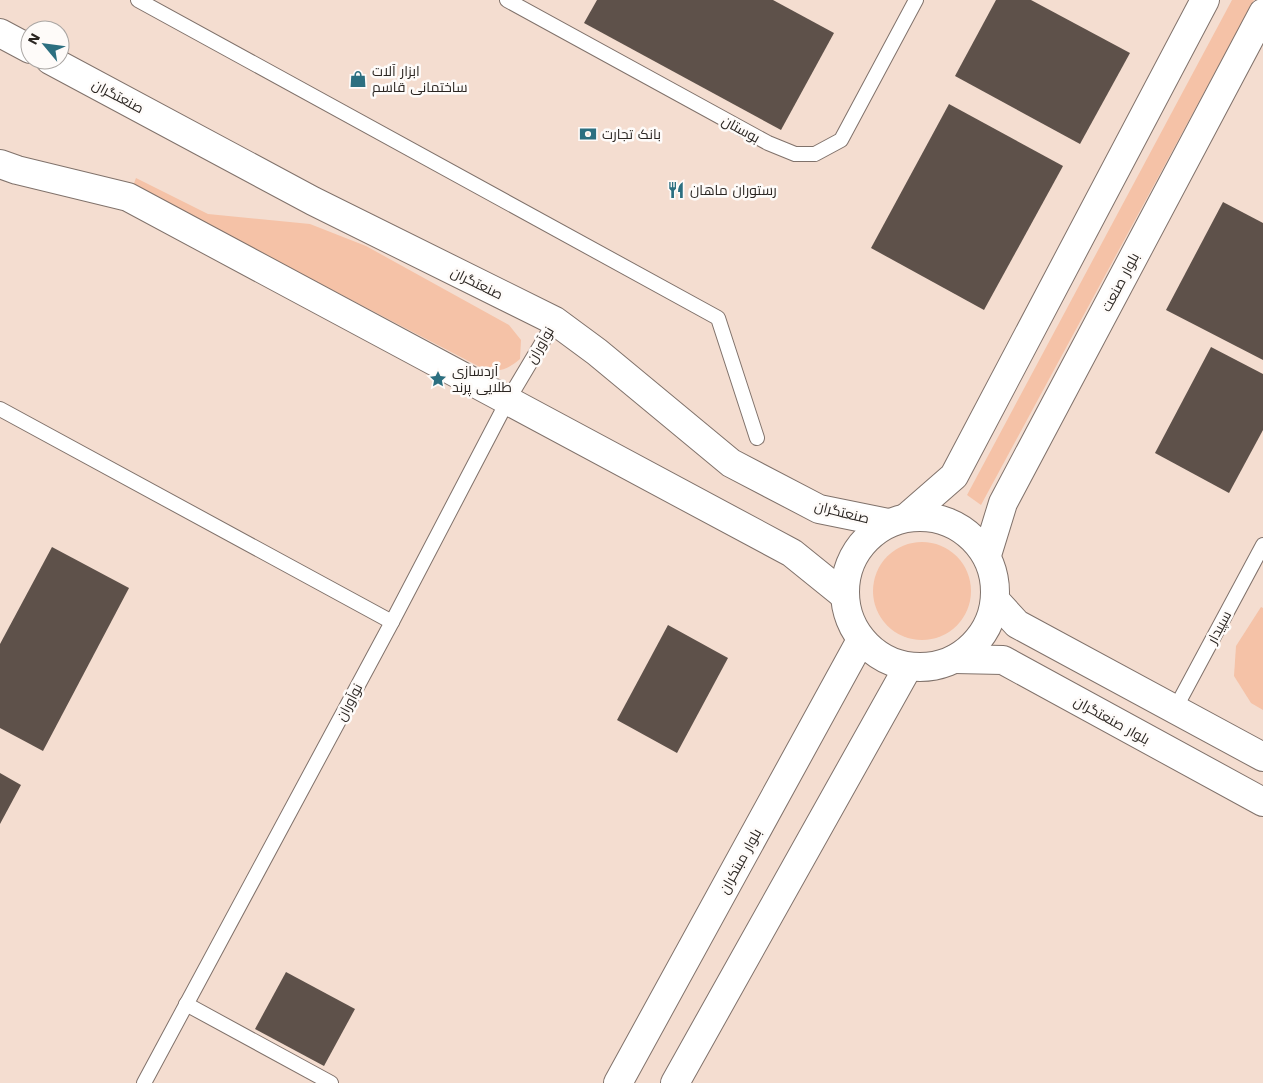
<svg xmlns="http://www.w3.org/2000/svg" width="1263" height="1083" viewBox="0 0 1263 1083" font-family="'Work Sans',Cairo,sans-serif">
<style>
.built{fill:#f4ddd0;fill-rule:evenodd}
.green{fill:#f5c2a7}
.building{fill:#5e514a}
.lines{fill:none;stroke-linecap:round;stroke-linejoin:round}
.service-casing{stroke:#80726b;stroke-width:16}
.tertiary-casing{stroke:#80726b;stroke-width:30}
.service{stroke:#fff;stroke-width:14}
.tertiary{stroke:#fff;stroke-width:28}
.labels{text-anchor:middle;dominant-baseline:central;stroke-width:5;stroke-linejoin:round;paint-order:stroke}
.poi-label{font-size:14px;fill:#2b2622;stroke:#fefbf9;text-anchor:start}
.street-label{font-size:14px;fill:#2b2622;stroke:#fefbf9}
</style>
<rect width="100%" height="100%" fill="#fbebe2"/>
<path class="built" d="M0,0h1263v1083h-1263zM30,30h30v30h-30z"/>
<g class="green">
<polygon points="1232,0 1254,0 981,505 967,495"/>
<path d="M136,178l72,36 102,10 56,22 143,79 12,15 -1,19c-16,13 -22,14 -42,7l-345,-180z"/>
<circle cx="922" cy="591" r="49"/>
<polygon points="1261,607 1263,608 1263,710 1251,703 1234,676 1236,646"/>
</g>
<g class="building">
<polygon points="597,0 773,0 834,33 781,130 584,23"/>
<polygon points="996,0 1031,0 1130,53 1080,144 955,76"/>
<polygon points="949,104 1063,166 984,310 871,248"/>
<polygon points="1223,202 1263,223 1263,360 1166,310"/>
<polygon points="1211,347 1263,374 1263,430 1229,493 1155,453"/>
<polygon points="52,547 129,588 43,751 0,728 0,644"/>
<polygon points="668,625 728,658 677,753 617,720"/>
<polygon points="0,773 21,785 0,824"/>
<polygon points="286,972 355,1009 324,1066 255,1029"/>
</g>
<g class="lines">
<g class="service-casing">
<g id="service">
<polyline points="138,0 718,318 757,438"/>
<polyline points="507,0 768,143 795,154 815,154 841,140 916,0"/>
<polyline points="0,409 392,622"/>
<polyline points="1175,709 1263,545"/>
<polyline points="186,1004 331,1083"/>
<polyline points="144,1083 392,622 508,400 555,321"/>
</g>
</g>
<g class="tertiary-casing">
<g id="tertiary">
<polyline points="0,33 30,49"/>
<polyline points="50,60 313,201 555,321 597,352 731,463 819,509 888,523"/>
<polyline points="0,164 17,170 128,197 792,553 844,595"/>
<circle cx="920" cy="592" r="75"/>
<polyline points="907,517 954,476 1205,0"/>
<polyline points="987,555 1003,503 1263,13"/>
<polyline points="996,601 1017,624 1263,757"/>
<polyline points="955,659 1003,660 1263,802"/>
<polyline points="618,1083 861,640"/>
<polyline points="675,1083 908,667"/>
</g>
</g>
<use href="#service" class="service"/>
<use href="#tertiary" class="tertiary"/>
</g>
<defs>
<g id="shop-bare" transform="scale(1.35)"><path d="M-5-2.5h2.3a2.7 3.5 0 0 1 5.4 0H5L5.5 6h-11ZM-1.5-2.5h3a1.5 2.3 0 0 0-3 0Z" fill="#2c6f80" stroke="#fefbf9" stroke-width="2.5" paint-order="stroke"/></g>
<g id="bank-bare" transform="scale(1.35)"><path d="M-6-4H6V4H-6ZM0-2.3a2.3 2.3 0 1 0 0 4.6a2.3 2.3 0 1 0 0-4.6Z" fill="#2c6f80" stroke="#fefbf9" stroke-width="2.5" paint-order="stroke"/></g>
<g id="restaurant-bare" transform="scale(1.35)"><path d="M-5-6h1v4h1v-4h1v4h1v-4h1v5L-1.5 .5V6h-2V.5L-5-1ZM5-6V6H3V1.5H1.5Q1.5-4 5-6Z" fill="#2c6f80" stroke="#fefbf9" stroke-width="2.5" paint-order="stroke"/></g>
<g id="sight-bare" transform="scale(1.35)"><path d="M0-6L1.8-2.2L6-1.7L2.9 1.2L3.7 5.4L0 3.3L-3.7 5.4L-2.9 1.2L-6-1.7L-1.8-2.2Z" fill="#2c6f80" stroke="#fefbf9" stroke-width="2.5" paint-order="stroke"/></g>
</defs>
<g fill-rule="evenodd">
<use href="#shop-bare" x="358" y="79"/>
<use href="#bank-bare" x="588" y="134"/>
<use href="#restaurant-bare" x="676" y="190"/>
<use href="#sight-bare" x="438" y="379"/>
</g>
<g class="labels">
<g class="poi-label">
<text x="372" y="71">ابزار آلات<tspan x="372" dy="16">ساختمانی قاسم</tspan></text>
<text x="602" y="134">بانک تجارت</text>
<text x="690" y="190">رستوران ماهان</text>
<text x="452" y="371">آردسازی<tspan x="452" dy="16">طلایی پرند</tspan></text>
</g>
<g class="street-label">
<text transform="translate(118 96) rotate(28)">صنعتگران</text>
<text transform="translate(741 129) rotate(29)">بوستان</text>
<text transform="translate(1120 282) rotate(-62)">بلوار صنعت</text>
<text transform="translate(477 283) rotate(26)">صنعتگران</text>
<text transform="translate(540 345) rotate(-60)">نوآوران</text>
<text transform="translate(842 512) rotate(14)">صنعتگران</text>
<text transform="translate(1219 627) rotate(-62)">سپیدار</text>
<text transform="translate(349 702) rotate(-62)">نوآوران</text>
<text transform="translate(1112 720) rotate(29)">بلوار صنعتگران</text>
<text transform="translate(740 861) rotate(-61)">بلوار مبتکران</text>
</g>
</g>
<g transform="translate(45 45) rotate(299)"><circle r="24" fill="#fefbf9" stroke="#aaa6a3"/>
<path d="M0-4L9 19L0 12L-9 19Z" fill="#2c6f80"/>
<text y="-8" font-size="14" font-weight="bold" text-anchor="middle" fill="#2b2622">N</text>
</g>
</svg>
